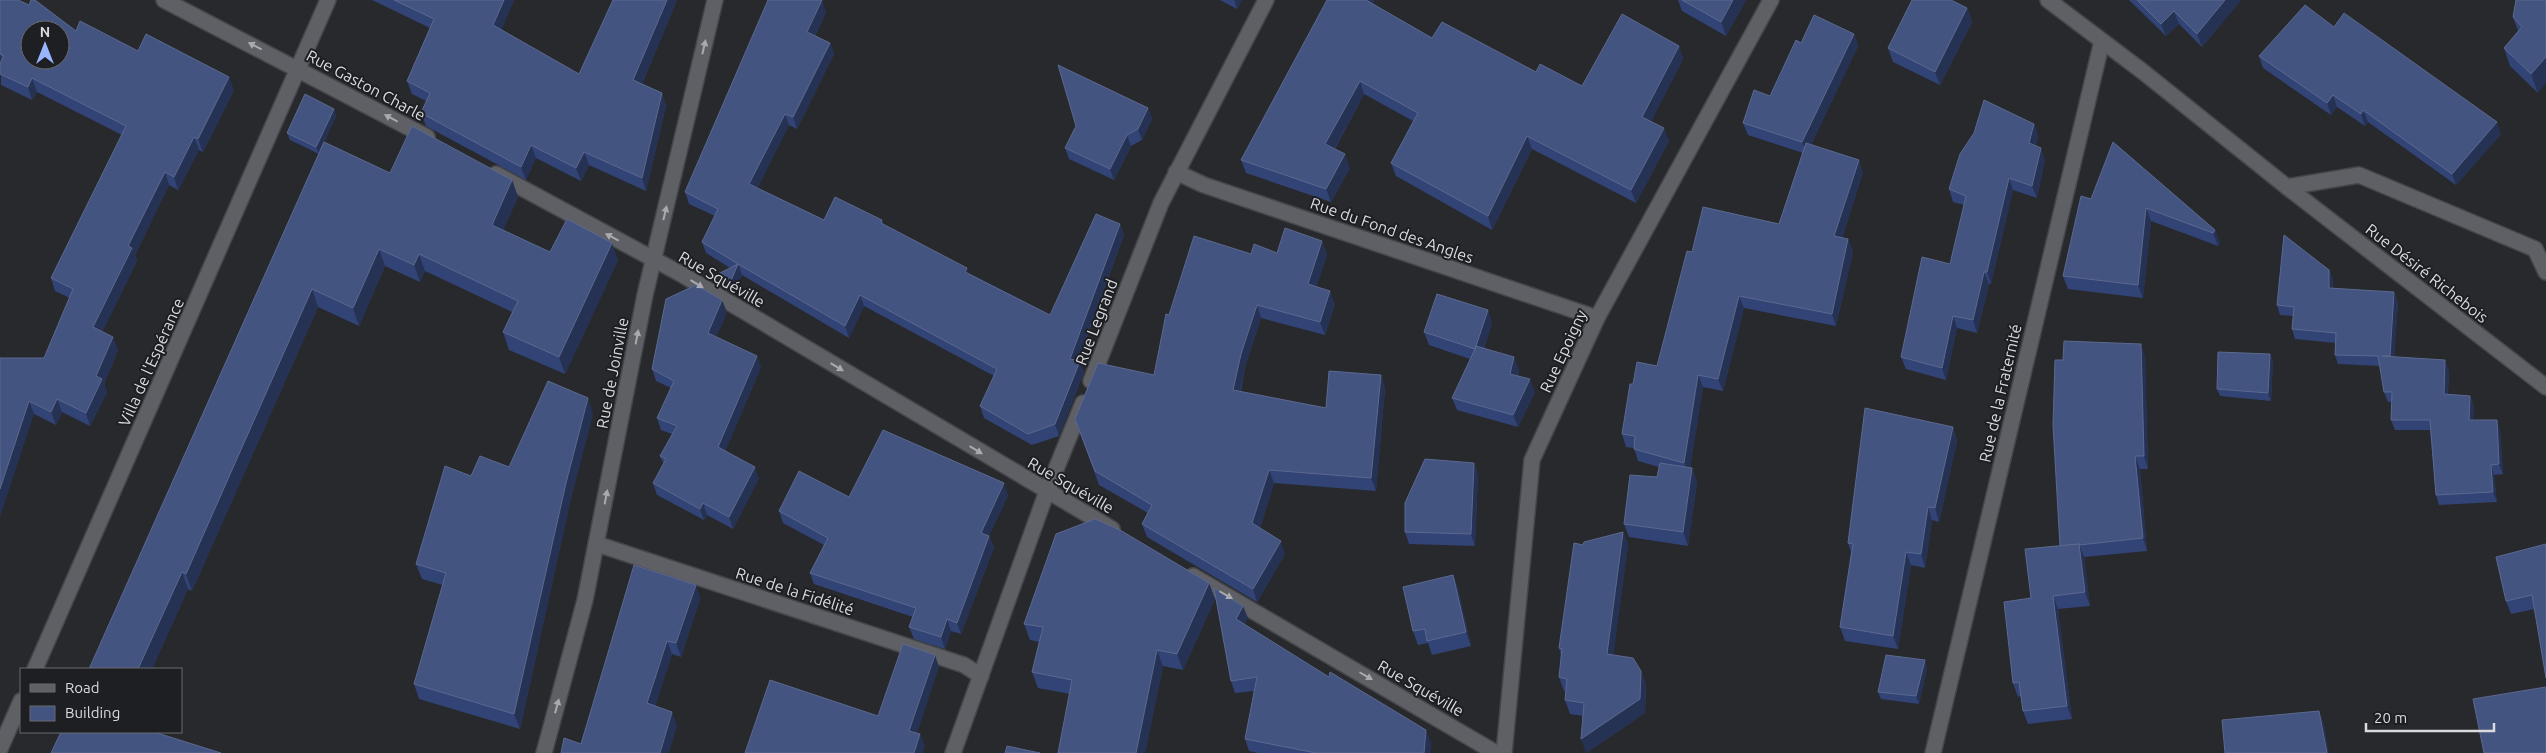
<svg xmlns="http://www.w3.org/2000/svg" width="2546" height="753" viewBox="0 0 2546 753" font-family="Ubuntu,sans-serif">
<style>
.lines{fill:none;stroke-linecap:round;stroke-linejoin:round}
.minor-casing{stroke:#454649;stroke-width:18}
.minor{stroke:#5f6065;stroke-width:15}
.wall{fill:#324375}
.shaded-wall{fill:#263253}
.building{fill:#445480;stroke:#5b698f;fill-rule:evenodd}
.oneway{fill:#a9aaae}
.labels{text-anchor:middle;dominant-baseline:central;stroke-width:4;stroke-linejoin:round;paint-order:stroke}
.street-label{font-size:16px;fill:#dadbde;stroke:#1e1f23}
</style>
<rect width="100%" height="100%" fill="#27292d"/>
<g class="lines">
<g class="minor-casing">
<g id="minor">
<polyline points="164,0 427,137"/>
<polyline points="2048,0 2142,71 2287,187 2546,387"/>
<polyline points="1176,172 1204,185 1597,318"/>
<polyline points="496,174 681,274 1112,529"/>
<polyline points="2287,187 2359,175 2535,249 2546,272"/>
<polyline points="1091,381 1161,203 1266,0"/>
<polyline points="597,544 964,665 981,676"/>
<polyline points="1193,576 1496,753"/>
<polyline points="35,669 328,0"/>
<polyline points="0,749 21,701"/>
<polyline points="544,753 585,600 645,295 715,0"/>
<polyline points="953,753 1047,491 1083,403"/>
<polyline points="1504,753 1532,460 1597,318 1771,0"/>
<polyline points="1933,753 2102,41"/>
</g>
</g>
<use href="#minor" class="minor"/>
</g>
<g class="wall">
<polygon points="0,0 76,31 138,51 234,90 203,152 199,150 178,190 169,185 135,255 137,261 102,332 118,350 104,384 107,392 90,426 62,412 56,425 34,414 0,358 44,358 70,298 55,291 51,278 122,135 37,92 32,100 1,85"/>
<polygon points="372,0 514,0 501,30 579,74 613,0 677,0 642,84 662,93 666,106 646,191 589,165 581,181 536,158 526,180 426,126 421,113 426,101 412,94 407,81 430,28"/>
<polygon points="1220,0 1242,0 1237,9"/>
<polygon points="1678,0 1746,0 1726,36 1682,11"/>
<polygon points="2129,0 2241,0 2202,47 2179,24 2166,36"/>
<polygon points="2516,0 2538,93 2510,66 2504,48 2518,31 2513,17"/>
<polygon points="1373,4 1432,38 1536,72 1582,86 1679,46 1683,59 1651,121 1669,141 1636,203 1532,149 1492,230 1396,176 1391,163 1413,121 1364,94 1335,149 1350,168 1331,202 1246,173 1241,160"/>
<polygon points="1967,8 1972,22 1940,85 1893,62 1888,48"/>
<polygon points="826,12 815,36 830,43 834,54 797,129 789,125 757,188 824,220 882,220 883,224 970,274 1050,315 1120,224 1124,235 1078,361 1084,372 1059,436 1032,445 984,418 980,406 994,376 864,306 849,338 742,275 734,294 720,286 716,275 730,268 706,253 702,242 715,216 689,204 685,192"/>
<polygon points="2334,27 2501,134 2456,185 2368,122 2365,126 2337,107 2331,115 2263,68 2259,56"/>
<polygon points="1854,34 1858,46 1811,145 1863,172 1842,238 1848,239 1853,252 1836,326 1744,308 1723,391 1703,387 1690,468 1692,468 1697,482 1688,546 1629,537 1624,524 1657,477 1659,467 1638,461 1634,448 1626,447 1622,434 1633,384 1657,366 1692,252 1779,224 1803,153 1748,135 1743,123 1770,96 1801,43"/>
<polygon points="1148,108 1152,119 1142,140 1131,146 1114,180 1069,159 1065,148 1076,126"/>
<polygon points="334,109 336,116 324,143 390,173 512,180 518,197 503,230 550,252 618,260 565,374 509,350 503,332 512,312 425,271 420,282 385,266 359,326 318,307 192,591 188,589 152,669 89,669 319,154 290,140 287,133"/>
<polygon points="2034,124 2038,136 2036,146 2045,160 2037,198 2013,190 1991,284 1989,284 1977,333 1957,328 1946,380 1906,369 1901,357 1950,264 1964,205 1953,202 1949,189"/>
<polygon points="2113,142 2215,230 2220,243 2218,246 2151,221 2143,298 2068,289 2063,276 2091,199"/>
<polygon points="1322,241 1327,255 1316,287 1335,304 1325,335 1261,318 1245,367 1241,392 1326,408 1381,375 1385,389 1376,491 1274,483 1260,528 1285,554 1257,602 1147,537 1142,524 1148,513 1099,485 1075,419 1154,375 1169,315 1251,254 1277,253"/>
<polygon points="2329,270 2333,279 2333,288 2398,302 2394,357 2449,370 2448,394 2470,396 2474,406 2473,420 2500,430 2503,474 2494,475 2497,502 2439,505 2436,495 2430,430 2395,430 2391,420 2392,402 2388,402 2384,392 2380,366 2338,364 2335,355 2336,343 2295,339 2292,329 2293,316 2280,315 2277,305"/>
<polygon points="1488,310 1492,323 1484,348 1519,369 1518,376 1535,392 1518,427 1457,410 1452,398 1470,359 1429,345 1424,332"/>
<polygon points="727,312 716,337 761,367 725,451 759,478 733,529 707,515 704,520 657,495 653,483 664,465 660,456 672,434 661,430 657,418 671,388 656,381 652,369"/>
<polygon points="2270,354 2273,361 2271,401 2220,396 2217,389"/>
<polygon points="2145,356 2148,469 2140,469 2147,551 2084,557 2090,606 2058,609 2072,719 2028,724 2023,711 2021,696 2018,697 2013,683 2031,598 2060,546"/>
<polygon points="593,413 571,498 520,729 419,699 414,684 443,585 422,579 416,564 509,467"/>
<polygon points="1953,427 1957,441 1939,522 1932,520 1925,568 1911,565 1898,649 1845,641 1840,627 1851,552 1848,543"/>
<polygon points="1474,463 1478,475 1475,546 1409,544 1405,532"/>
<polygon points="1008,495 989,536 994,547 961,634 951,631 945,649 914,639 909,627 913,617 814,584 810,573 824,545 783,523 779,511 849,497"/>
<polygon points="1623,532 1628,545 1613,655 1641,671 1646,685 1645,713 1586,753 1583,716 1570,714 1565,700 1566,691 1564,691 1559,677 1561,655 1559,648 1583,545"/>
<polygon points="2546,544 2535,609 2511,614 2506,601"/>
<polygon points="1453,575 1458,589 1471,646 1432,655 1428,643 1418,645 1413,631"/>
<polygon points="1209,583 1215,599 1183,670 1163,666 1145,753 1058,753 1070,694 1038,688 1032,672 1039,642 1030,640 1024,624"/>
<polygon points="696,585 700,599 681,657 672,654 655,706 677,726 581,744"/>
<polygon points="1214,588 1248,618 1244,624 1431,743 1430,753 1258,753 1249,751 1245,739 1254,691 1235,693 1231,681"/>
<polygon points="1927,668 1919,704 1881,699 1878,692"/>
</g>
<g class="shaded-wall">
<polygon points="504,0 514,0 498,39 493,25"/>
<polygon points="667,0 677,0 638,93 633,80"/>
<polygon points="822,0 826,12 811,43 807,32"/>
<polygon points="1234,0 1242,0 1237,9"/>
<polygon points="1365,0 1375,0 1369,12"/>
<polygon points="1733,0 1746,0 1726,36 1721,22"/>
<polygon points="2225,0 2241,0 2202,47 2197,34"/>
<polygon points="1967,8 1972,22 1940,85 1935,72"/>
<polygon points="2174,11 2179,24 2166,36 2161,24"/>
<polygon points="1854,34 1858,46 1807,154 1802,142"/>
<polygon points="830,43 834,54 797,129 793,117"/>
<polygon points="1679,46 1683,59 1647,130 1642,117"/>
<polygon points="2546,57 2546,83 2538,93 2531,74"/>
<polygon points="229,77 234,90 203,152 198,139"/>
<polygon points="32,78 37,92 32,100 28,87"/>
<polygon points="1360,81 1364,94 1330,157 1325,144"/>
<polygon points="662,93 666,106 646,191 642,178"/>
<polygon points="2333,95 2337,107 2331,115 2327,103"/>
<polygon points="1148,108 1152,119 1142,140 1138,129"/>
<polygon points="334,109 336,116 319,154 316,147"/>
<polygon points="2363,110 2368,122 2365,126 2361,114"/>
<polygon points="785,114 789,125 754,196 749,184"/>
<polygon points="2497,122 2501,134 2456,185 2452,174"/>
<polygon points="2034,124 2038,136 2034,156 2029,143"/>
<polygon points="1664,128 1669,141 1636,203 1631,190"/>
<polygon points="1127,135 1131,146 1114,180 1110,169"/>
<polygon points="1527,136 1532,149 1492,230 1488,216"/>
<polygon points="194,137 199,150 178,190 174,177"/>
<polygon points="531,145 536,158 526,180 521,167"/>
<polygon points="2041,148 2045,160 2037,198 2032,186"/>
<polygon points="584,152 589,165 581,181 576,168"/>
<polygon points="1345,154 1350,168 1331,202 1326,189"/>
<polygon points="1859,160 1863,172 1839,249 1834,236"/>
<polygon points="165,172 169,185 135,255 137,261 98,341 93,327 128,246"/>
<polygon points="2009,178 2013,190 1991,284 1987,272"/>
<polygon points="512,180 518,197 498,242 492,225"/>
<polygon points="2146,208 2151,221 2143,298 2138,285"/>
<polygon points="1120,224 1124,235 1074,370 1070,359"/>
<polygon points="2215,230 2220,243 2218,246 2213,233"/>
<polygon points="1848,239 1853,252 1836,326 1832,314"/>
<polygon points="1322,241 1327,255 1313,298 1308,284"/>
<polygon points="612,243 618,260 565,374 559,357"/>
<polygon points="379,249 385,266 359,326 353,308"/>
<polygon points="419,254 425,271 420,282 414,265"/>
<polygon points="738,264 742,275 734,294 730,283"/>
<polygon points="967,268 971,279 965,272"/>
<polygon points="2329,270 2333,279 2332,298 2329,288"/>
<polygon points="1984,272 1989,284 1977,333 1973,320"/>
<polygon points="312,289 318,307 192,591 186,574"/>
<polygon points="1330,291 1335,304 1325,335 1320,322"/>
<polygon points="2394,292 2398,302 2394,366 2390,356"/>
<polygon points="860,295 864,306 849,338 845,326"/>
<polygon points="1739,296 1744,308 1723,391 1718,379"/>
<polygon points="722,300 727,312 713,345 708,333"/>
<polygon points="1257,305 1261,318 1245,367 1238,403 1233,390 1241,354"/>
<polygon points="1488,310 1492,323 1479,361 1475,349"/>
<polygon points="1953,316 1957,328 1946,380 1942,368"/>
<polygon points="113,337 118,350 104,384 107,392 90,426 86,413 96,376"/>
<polygon points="2141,344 2145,356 2148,469 2144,456"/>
<polygon points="2270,354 2273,361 2271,401 2268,393"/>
<polygon points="757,356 761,367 722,459 718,447"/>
<polygon points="1514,357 1519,369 1515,387 1510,374"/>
<polygon points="2445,360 2449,370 2447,404 2444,394"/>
<polygon points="1080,361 1084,372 1059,436 1055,424"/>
<polygon points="1381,375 1385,389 1376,491 1371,478"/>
<polygon points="1698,375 1703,387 1689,475 1684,463"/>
<polygon points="1530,379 1535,392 1518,427 1513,415"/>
<polygon points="2470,396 2474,406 2473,430 2469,420"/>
<polygon points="588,398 593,413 571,498 520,729 514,714 566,483"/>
<polygon points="57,399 62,412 56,425 51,412"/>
<polygon points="29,401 34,414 0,517 0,489"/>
<polygon points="2497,420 2500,430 2503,474 2499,464"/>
<polygon points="1953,427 1957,441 1939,522 1935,508"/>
<polygon points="2135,456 2140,469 2147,551 2143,538"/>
<polygon points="1474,463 1478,475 1475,546 1471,534"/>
<polygon points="2491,465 2494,475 2497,502 2493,492"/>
<polygon points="755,467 759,478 733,529 729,517"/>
<polygon points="1692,468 1697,482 1688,546 1683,532"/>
<polygon points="1269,470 1274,483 1257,537 1252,523"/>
<polygon points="1004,483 1008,495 989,536 994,547 961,634 957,623 981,533"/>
<polygon points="703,503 707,515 704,520 700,509"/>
<polygon points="1928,507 1932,520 1925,568 1921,554"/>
<polygon points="1623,532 1628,545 1612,667 1607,654"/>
<polygon points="1281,541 1285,554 1257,602 1253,589"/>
<polygon points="2079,544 2084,557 2090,606 2085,592"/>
<polygon points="1906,552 1911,565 1898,649 1893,636"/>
<polygon points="182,572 188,589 152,669 138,669"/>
<polygon points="1453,575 1458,589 1471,646 1466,632"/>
<polygon points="1209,583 1215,599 1183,670 1177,654"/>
<polygon points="696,585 700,599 681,657 676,643"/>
<polygon points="2053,596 2058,609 2072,719 2067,706"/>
<polygon points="1243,606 1248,618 1240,632 1236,619"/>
<polygon points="947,619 951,631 945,649 941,637"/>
<polygon points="667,641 672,654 652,717 647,703"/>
<polygon points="1157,650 1163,666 1145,753 1136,753"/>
<polygon points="935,655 939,667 914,743 909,731"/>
<polygon points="1925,660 1927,668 1919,704 1916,696"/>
<polygon points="1641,671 1646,685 1645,713 1586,753 1581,739"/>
<polygon points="2319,711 2324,724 2329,753 2327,753"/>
<polygon points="672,712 677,726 669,753 660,753"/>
<polygon points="1426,730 1431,743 1430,753 1424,753"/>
<polygon points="920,734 925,746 923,753 914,753"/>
</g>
<g class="building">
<path d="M0,0h18l11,5 2,-5h4l41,31 4,-10 58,30 8,-17 83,43 -31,62 -4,-2 -20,40 -9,-5 -37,74 4,2 -39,79 20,10 -17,39 6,3 -16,34 -29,-14 -6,13 -22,-11 -29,88v-131h44l29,-69 -22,-11 75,-152 -94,-48 -4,9 -28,-13v-11l4,-7 -4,-2zM30,30h30v30h-30z"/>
<polygon points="394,0 504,0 493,25 579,74 613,0 667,0 633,80 662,93 642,178 584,152 576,168 531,145 521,167 421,113 430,93 407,81 434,19"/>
<polygon points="768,0 822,0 807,32 830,43 793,117 785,114 749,184 824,220 835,197 882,220 881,223 967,268 965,272 1050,315 1096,214 1120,224 1070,359 1080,361 1055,424 1028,434 980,406 997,369 860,295 845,326 738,264 730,283 716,275 738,264 702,242 718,209 685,192"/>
<polygon points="1327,0 1366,0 1432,38 1442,22 1536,72 1540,64 1582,86 1622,14 1679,46 1642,117 1664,128 1631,190 1527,136 1488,216 1391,163 1418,113 1360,81 1325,144 1345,154 1326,189 1241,160"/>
<polygon points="1682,0 1733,0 1721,22"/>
<polygon points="1912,0 1951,0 1967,8 1935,72 1888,48"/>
<polygon points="2137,0 2225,0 2197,34 2174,11 2161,24"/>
<polygon points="2516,0 2546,0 2546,57 2531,74 2504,48 2522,27 2513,17"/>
<polygon points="2305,5 2334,27 2344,13 2497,122 2452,174 2363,110 2361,114 2333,95 2327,103 2259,56"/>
<polygon points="1814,15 1854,34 1802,142 1743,123 1754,90 1770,96 1796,40 1801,43"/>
<polygon points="1058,65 1148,108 1138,129 1127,135 1110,169 1065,148 1076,126"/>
<polygon points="305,94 334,109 316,147 287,133"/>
<polygon points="1984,100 2034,124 2029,143 2041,148 2032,186 2009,178 1987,272 1984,272 1973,320 1953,316 1942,368 1901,357 1922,257 1950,264 1966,196 1949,189 1960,154 1974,133"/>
<polygon points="412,126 512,180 492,225 550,252 567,219 612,243 559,357 503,332 518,301 419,254 414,265 379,249 353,308 312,289 186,574 182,572 138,669 89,669 324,142 390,173"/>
<polygon points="2113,142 2215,230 2213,233 2146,208 2138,285 2063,276 2081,196 2091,199"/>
<polygon points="1806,143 1859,160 1834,236 1848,239 1832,314 1739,296 1718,379 1698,375 1684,463 1634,449 1635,436 1622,434 1630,384 1633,384 1637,362 1657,366 1687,251 1692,252 1703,207 1779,224"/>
<polygon points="1285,228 1322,241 1308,284 1330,291 1320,322 1257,305 1241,354 1233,390 1326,408 1329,371 1381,375 1371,478 1269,470 1252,523 1281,541 1253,589 1142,524 1152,505 1095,471 1075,419 1098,363 1154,375 1166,314 1169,315 1194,236 1251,254 1254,244 1277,253"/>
<polygon points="2284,235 2329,270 2329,288 2394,292 2390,356 2382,356 2445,360 2444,394 2470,396 2469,420 2497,420 2499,464 2491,465 2493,492 2436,495 2430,420 2391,420 2392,392 2384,392 2378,356 2335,355 2336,333 2292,329 2294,307 2277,305"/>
<polygon points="696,285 722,300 708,333 757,356 718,447 755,467 729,517 703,503 700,509 653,483 666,459 660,456 677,426 657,418 674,381 652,369 666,299"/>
<polygon points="1437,294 1488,310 1475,349 1476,346 1514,357 1510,374 1530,379 1513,415 1452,398 1475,349 1424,332"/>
<polygon points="2064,341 2141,344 2144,456 2135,456 2143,538 2079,545 2079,544 2060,546 2053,425 2055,360 2063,360"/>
<polygon points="2218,352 2270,354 2268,393 2217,389"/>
<polygon points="548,381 588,398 566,483 514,714 414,684 446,573 416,564 445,466 471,476 480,456 509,467"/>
<polygon points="1865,408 1953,427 1935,508 1928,507 1921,554 1906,552 1893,636 1840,627 1853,544 1848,543"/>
<polygon points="883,430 1004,483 981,533 989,536 957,623 947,619 941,637 909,627 916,608 810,573 828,538 779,511 799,471 849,497"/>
<polygon points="1425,459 1474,463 1471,534 1405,532 1405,503"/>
<polygon points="1660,463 1692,468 1683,532 1624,524 1630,475 1657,477"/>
<polygon points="1095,519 1120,530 1209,583 1177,654 1157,650 1136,753 1058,753 1072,680 1032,672 1043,627 1024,624 1056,534"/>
<polygon points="1623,532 1607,654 1633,658 1641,671 1640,699 1581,739 1584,703 1565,700 1567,679 1559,677 1562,649 1559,648 1574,543 1583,545 1584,542"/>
<polygon points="2079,544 2085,592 2053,596 2067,706 2023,711 2019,682 2013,683 2004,602 2031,598 2025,549"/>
<polygon points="2546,544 2546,678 2532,595 2506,601 2496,557"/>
<polygon points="634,565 696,585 676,643 667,641 647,703 672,712 660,753 561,753 564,738 581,744"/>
<polygon points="1453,575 1466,632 1427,641 1425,629 1413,631 1403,587"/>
<polygon points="1214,588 1243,606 1236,619 1329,677 1330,672 1426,730 1424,753 1316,753 1245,739 1257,677 1231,681"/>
<polygon points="903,644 935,655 909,731 920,734 914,753 745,753 770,680 878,716"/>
<polygon points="1886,655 1925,660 1916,696 1878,692"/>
<polygon points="2546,687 2546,753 2484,753 2473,699"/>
<polygon points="2319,711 2327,753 2225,753 2222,720"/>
<polygon points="61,732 154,732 221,753 51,753"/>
<polygon points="1007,746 1040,753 1005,753"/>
</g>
<defs><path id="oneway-solid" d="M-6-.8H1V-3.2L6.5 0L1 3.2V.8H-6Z" transform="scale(1.25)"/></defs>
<g class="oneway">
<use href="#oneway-solid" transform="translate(255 46) rotate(-153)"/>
<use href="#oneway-solid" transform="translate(704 47) rotate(-77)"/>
<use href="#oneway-solid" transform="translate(391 118) rotate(-152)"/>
<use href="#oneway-solid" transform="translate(665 213) rotate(-77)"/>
<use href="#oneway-solid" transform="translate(612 237) rotate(-152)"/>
<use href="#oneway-solid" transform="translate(697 284) rotate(31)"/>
<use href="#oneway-solid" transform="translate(637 337) rotate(-79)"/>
<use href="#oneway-solid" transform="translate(837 367) rotate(31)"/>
<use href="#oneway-solid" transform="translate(976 450) rotate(31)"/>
<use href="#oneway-solid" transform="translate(606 497) rotate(-79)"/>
<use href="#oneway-solid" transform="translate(1226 595) rotate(30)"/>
<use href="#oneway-solid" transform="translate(1366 676) rotate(30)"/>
<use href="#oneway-solid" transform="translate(557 706) rotate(-75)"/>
</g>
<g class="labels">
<g class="street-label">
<text transform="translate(366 85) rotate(28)">Rue Gaston Charle</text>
<text transform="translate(1392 230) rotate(19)">Rue du Fond des Angles</text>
<text transform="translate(2427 273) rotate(38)">Rue Désiré Richebois</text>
<text transform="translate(722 279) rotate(30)">Rue Squéville</text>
<text transform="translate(1096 322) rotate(-69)">Rue Legrand</text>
<text transform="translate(1563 351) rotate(-65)">Rue Epoigny</text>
<text transform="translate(151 362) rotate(-66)">Villa de l'Espérance</text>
<text transform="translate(612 373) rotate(-79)">Rue de Joinville</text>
<text transform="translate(2000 393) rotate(-77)">Rue de la Fraternité</text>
<text transform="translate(1071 485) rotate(30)">Rue Squéville</text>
<text transform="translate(795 591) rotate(18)">Rue de la Fidélité</text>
<text transform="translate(1421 688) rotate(30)">Rue Squéville</text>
</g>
</g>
<rect x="20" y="668" width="162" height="65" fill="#1e1f23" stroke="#696a6e"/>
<rect x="30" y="684" width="25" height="8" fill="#5f6065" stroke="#696a6e"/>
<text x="65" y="693" font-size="15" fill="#dadbde">Road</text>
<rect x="30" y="706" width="25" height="15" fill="#445480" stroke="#696a6e"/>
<text x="65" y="718" font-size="15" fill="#dadbde">Building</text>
<g transform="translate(45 45)"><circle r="24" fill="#1e1f23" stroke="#696a6e"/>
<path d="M0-4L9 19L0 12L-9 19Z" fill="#98b5fd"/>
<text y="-8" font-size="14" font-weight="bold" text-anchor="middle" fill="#dadbde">N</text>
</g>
<path d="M2366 723v8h128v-8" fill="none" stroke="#dadbde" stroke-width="2.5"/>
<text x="2374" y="723" font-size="15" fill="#dadbde" stroke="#1e1f23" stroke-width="4" paint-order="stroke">20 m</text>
</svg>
